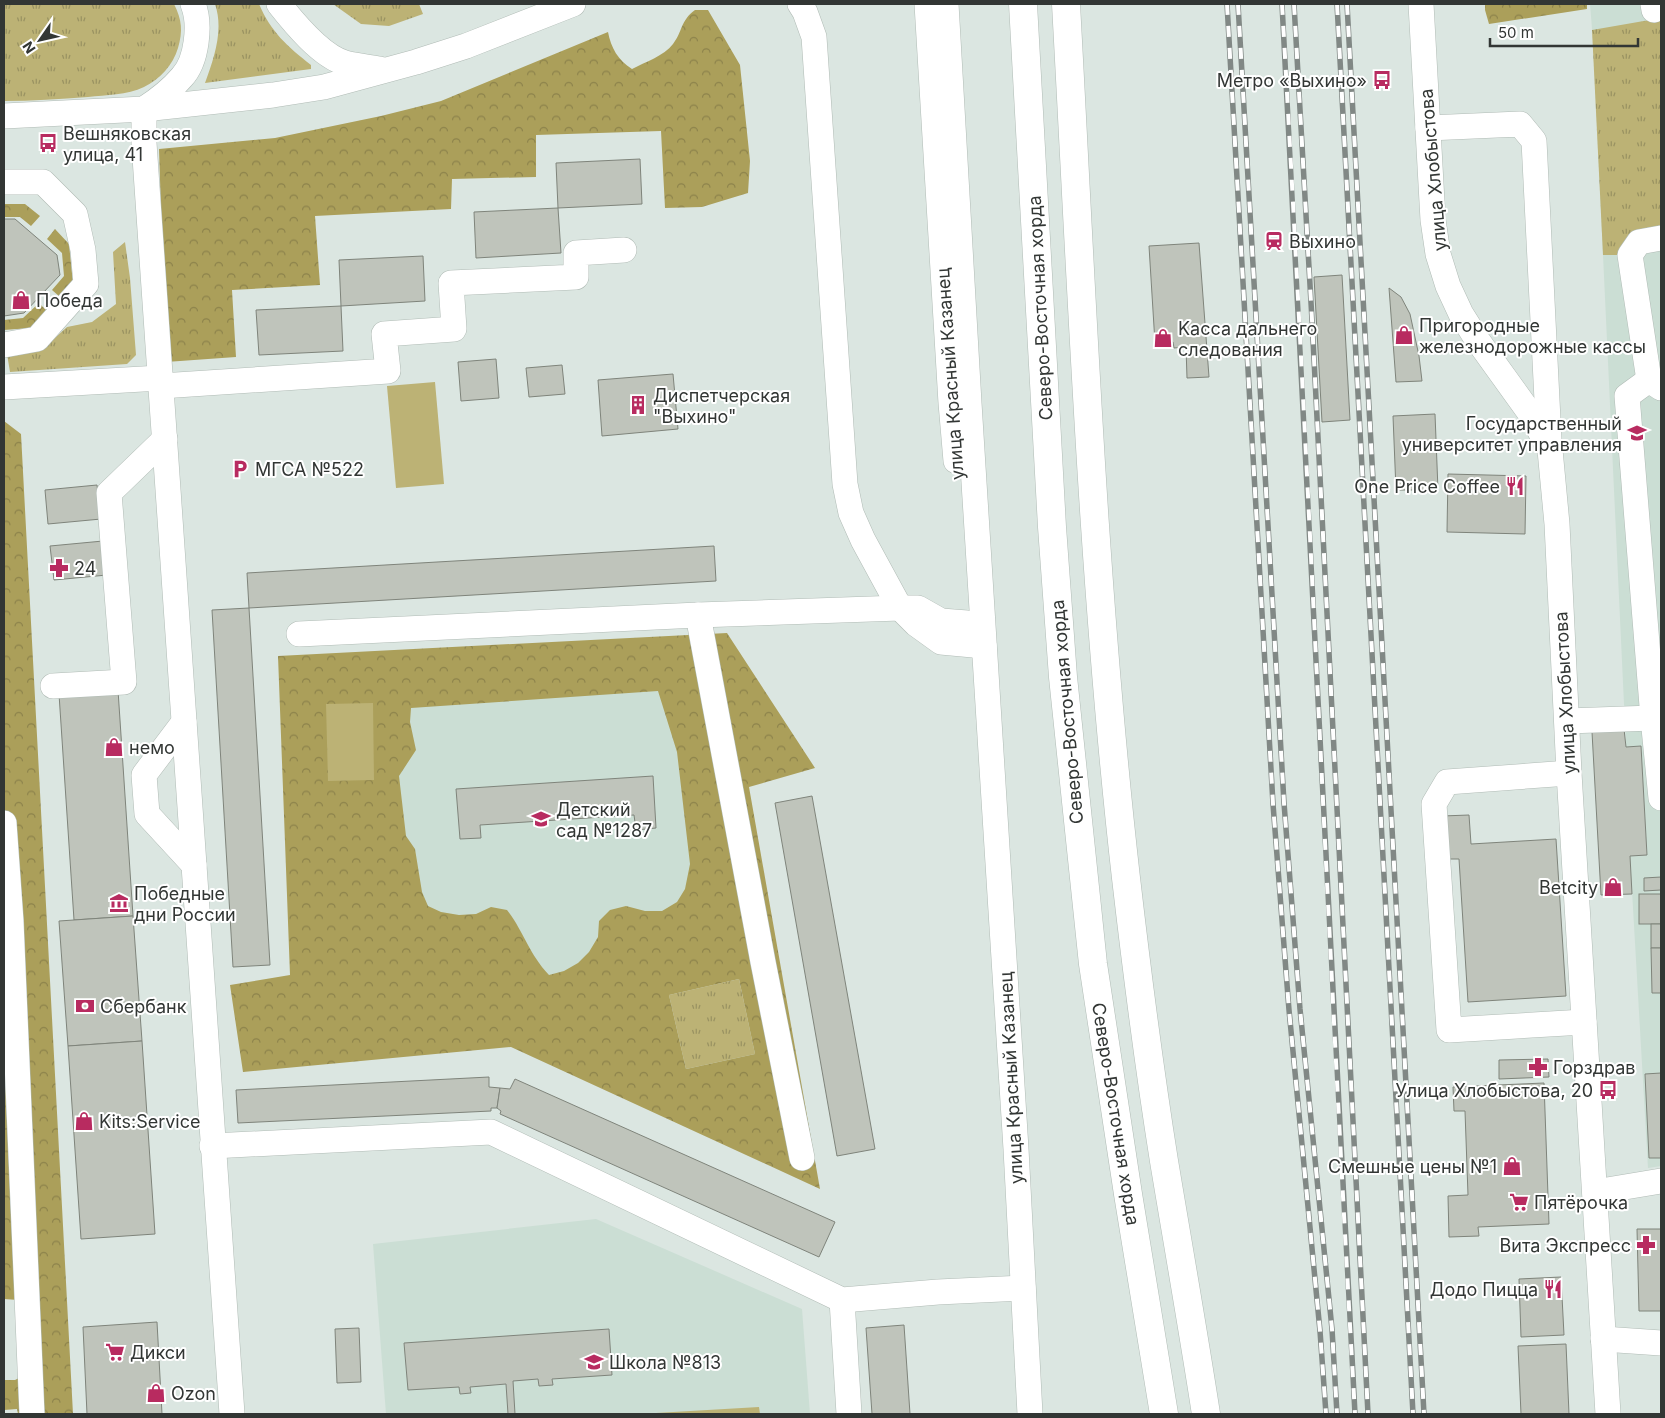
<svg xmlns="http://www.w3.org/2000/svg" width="1665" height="1418" viewBox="0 0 1665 1418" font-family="Inter,sans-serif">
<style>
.built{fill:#cbded4}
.grass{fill:url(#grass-tufts)}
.forest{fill:url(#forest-crowns);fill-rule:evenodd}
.garden{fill:#bcb275}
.building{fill:#bfc4bb;stroke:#7f847b}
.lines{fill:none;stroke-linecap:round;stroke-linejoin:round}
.minor-casing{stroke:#b0bbb5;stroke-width:26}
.major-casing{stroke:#b0bbb5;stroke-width:29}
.minor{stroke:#fff;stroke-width:25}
.major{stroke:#fff;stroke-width:28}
.rail-casing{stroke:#818885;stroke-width:5.5}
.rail{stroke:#fff;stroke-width:4;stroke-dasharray:11;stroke-linecap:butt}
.labels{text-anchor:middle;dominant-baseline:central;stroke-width:4;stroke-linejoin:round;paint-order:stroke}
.poi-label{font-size:18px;fill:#323634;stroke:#fff;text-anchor:start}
.street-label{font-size:18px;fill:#323634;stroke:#fff}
</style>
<defs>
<pattern id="grass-tufts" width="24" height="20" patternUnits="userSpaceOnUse" patternTransform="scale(1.25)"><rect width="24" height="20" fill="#bcb275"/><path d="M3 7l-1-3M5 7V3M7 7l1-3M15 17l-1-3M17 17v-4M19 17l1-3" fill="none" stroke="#999261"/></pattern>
<pattern id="forest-crowns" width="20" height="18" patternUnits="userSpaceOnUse" patternTransform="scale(1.25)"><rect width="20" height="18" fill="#ab9f5a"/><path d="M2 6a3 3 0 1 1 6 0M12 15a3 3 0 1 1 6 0" fill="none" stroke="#8c824b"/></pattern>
</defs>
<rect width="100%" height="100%" fill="#dbe6e1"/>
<g class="built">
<polygon points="1590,4 1661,4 1661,1166 1648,1168 1630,856 1647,855 1641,746 1626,747 1593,41"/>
<polygon points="678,650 706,962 403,988 375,676"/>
<polygon points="596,1219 802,1309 810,1414 386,1414 373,1244"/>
</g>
<g class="grass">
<path d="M4,4h170c8,16 9,27 4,44 -5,17 -18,31 -34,39 -17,8 -38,8 -56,10 -28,2 -56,4 -84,4z"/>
<path d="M215,4h44c12,28 28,42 52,61v4l-106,14c9,-25 19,-53 10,-79z"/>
<polygon points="333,4 419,4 423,14 389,26 361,24"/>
<polygon points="1661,18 1661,238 1630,255 1603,255 1592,30"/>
<polygon points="125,242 130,278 136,355 127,364 10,372 7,354 44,348 67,327 92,322 116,304 113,252"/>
<polygon points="739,979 755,1054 686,1069 669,995"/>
</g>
<g class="forest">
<polygon points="1485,4 1587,4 1587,9 1489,24 1485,10"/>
<path d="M695,10h13l32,55 10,96 -2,32 -46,14 -37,1 -4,-77 -125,4v42l-84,2 -1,30 -136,7 5,69 -88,5 4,67 -70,5 -7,-213 116,-11 106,-22 60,-15 167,-69c3,16 10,28 24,37 13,-7 32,-13 41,-25 10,-13 7,-23 22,-34z"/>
<polygon points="4,204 25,204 40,216 31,226 20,217 4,217"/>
<polygon points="55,229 69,244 73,283 60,297 52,290 64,276 62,253 47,239"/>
<polygon points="39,303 48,312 30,328 4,330 4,320 23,318"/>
<polygon points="4,421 21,434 73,1414 18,1414 17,1409 4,1410 4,1380 15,1380 21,1377 18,1300 4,1299"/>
<path d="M727,633l88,135 -66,19 71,402 -309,-142 -268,25 -13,-87 60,-10 -12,-319zM658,691l19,61 13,112 -5,25 -8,13 -15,9h-17l-19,-5 -16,4 -11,11 -1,16 -9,15 -11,11 -14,8 -15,4c-20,-21 -25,-43 -42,-65l-16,-3 -15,7 -17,1 -18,-3 -13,-6 -6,-14 -7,-43 -9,-13 -7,-60 17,-26 -6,-28 1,-14zM739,979l16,75 -69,15 -17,-74z"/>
</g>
<g class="garden">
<polygon points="435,382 444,484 396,488 387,386"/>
<polygon points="373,703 374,780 328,781 326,704"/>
<polygon points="759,1407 760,1414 656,1414 656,1413"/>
</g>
<g class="building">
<polygon points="640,159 642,204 558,208 556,163"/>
<polygon points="558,208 561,253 476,258 474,212"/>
<polygon points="4,219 15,219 57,255 60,275 24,313 4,316"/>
<polygon points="1199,243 1209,377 1187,378 1186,347 1174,348 1173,342 1155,343 1149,246"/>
<polygon points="423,256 425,301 341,306 339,260"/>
<polygon points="1342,275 1350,420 1322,422 1314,277"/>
<polygon points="1389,288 1401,297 1410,314 1419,356 1422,381 1396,382"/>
<polygon points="341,306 343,351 259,355 256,310"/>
<polygon points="496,359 499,398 461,401 458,362"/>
<polygon points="562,365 565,394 529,397 526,368"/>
<polygon points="673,374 678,429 602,436 598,380"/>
<polygon points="1435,414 1438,490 1396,490 1393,416"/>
<polygon points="1448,474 1526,476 1525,534 1447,532"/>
<polygon points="97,485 101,519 48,524 45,490"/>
<polygon points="103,541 107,575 54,580 50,546"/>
<polygon points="714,546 716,581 249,608 247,573"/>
<polygon points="249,608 270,965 233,967 212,610"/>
<polygon points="118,690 133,916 74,920 59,694"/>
<polygon points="1624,729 1626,747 1641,746 1647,855 1630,856 1632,894 1601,895 1592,732"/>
<polygon points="653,776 656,828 636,830 634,815 480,825 481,838 460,839 456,789"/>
<polygon points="812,796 875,1149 837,1156 775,803"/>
<polygon points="1469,815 1471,844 1556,839 1566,996 1468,1002 1459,859 1445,859 1442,816"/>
<polygon points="1661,877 1661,890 1644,891 1644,878"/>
<rect x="1639" y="894" width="22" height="30"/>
<polygon points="133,916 142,1041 68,1046 59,921"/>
<rect x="1651" y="924" width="10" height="24"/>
<polygon points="1651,948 1661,948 1661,993 1652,993"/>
<polygon points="142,1041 155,1234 81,1239 68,1046"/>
<polygon points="1548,1059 1549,1077 1499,1079 1499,1060"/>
<polygon points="1661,1073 1661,1158 1649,1158 1645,1074"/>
<polygon points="489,1077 489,1087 500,1088 497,1108 491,1108 491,1111 238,1123 236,1090"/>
<polygon points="515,1079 835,1222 819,1257 500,1114 501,1111 497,1108 500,1088 510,1089"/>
<polygon points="1544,1083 1549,1224 1478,1227 1479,1236 1449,1237 1448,1196 1468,1195 1465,1111 1454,1111 1453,1087"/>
<polygon points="1637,1229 1661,1229 1661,1311 1639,1311"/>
<polygon points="1561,1277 1564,1335 1521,1337 1519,1279"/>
<polygon points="157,1322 162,1414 87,1414 83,1327"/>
<polygon points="904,1325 910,1414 872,1414 866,1328"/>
<polygon points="359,1328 361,1382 337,1383 335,1329"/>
<polygon points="609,1329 612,1375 552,1379 553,1385 539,1386 538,1379 513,1381 515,1414 508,1414 506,1384 470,1387 471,1393 460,1394 459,1387 408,1390 404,1343"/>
<polygon points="1566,1344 1569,1414 1521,1414 1518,1346"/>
</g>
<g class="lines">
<g class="minor-casing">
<g id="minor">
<path d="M279,4c15,19 42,52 66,59 11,3 23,4 35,6"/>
<polyline points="800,4 805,12 814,37 845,484 851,513 863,540 900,608 916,624 941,642 984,646"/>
<polyline points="927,4 951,403 956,461"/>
<polyline points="946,4 969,403 1016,1149 1030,1414"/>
<polyline points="1421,4 1433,220 1438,254 1448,286 1461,314 1478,341 1532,416 1550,450 1557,524 1569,773 1608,1414"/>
<polyline points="1653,4 1654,10"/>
<polyline points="144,109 144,143 232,1414"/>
<path d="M144,109c14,-9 27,-19 38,-32 15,-16 19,-53 11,-73"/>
<polyline points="4,116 144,109 273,95 324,87 416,62 466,46 573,4"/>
<polyline points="1428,128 1520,124 1534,141 1549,440"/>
<polyline points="4,182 43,182 75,214 83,250 86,284 37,339 4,345"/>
<polyline points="1661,238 1639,242 1630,255 1649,380 1661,388"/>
<polyline points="1649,380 1627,396 1653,718 1661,798"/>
<polyline points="161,386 388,371 384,334 454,329 451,283 576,277 576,253 624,250"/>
<polyline points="4,387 160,378"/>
<polyline points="698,615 763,962 802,1158"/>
<polyline points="299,634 698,615 900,608 918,608 941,621 967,623 974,628 984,646"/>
<polyline points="53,686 124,682 109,493 165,439"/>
<polyline points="1567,721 1653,718"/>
<polyline points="184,722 144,775 147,814 194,865"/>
<polyline points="1569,773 1447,782 1434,804 1449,1030 1584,1022"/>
<polyline points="4,823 11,921 32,1414"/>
<polyline points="212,1146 491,1132 842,1300 938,1292 1023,1288"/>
<polyline points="1595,1192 1661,1181"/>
<polyline points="842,1300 849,1414"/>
<polyline points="1603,1339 1661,1343"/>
</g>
</g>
<g class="major-casing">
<g id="major">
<polyline points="1023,4 1052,527 1063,677 1093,964 1128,1194 1164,1414"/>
<path d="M1066,4c16,291 27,584 60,874 11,95 23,189 38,283 14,84 29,169 42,253"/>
</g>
</g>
<use href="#minor" class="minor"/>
<use href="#major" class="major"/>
<g class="rail-casing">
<g id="rail">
<polyline points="1227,4 1273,804 1289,1010 1320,1331 1326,1414"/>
<polyline points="1238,4 1284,803 1300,1009 1332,1329 1337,1414"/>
<path d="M1282,4c27,470 46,940 73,1410"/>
<polyline points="1294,4 1312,320 1368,1414"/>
<polyline points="1337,4 1413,1414"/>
<polyline points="1347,4 1424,1414"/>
</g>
</g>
<use href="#rail" class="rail"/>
</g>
<defs>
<g id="bus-bare" transform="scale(1.5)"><path d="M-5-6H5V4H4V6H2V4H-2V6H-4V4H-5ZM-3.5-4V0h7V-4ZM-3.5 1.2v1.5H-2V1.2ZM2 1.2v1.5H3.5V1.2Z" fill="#b82b60" stroke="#fff" stroke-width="2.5" paint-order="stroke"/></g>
<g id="station-bare" transform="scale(1.5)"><path d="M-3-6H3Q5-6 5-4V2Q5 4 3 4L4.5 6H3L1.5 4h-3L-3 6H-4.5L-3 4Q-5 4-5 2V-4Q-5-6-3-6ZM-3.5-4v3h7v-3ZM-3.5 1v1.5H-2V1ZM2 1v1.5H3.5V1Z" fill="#b82b60" stroke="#fff" stroke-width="2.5" paint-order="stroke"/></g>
<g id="shop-bare" transform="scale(1.5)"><path d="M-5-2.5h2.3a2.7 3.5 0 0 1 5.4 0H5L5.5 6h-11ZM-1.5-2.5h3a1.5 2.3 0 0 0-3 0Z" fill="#b82b60" stroke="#fff" stroke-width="2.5" paint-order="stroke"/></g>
<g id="building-bare" transform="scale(1.5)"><path d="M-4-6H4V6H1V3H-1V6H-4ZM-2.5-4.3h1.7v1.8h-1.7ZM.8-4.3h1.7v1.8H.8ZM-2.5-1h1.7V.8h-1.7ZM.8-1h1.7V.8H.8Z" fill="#b82b60" stroke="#fff" stroke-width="2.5" paint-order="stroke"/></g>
<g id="university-bare" transform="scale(1.5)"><path d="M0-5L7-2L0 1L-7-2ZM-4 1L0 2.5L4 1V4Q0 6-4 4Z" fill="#b82b60" stroke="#fff" stroke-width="2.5" paint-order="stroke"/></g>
<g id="parking-bare" transform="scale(1.5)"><path d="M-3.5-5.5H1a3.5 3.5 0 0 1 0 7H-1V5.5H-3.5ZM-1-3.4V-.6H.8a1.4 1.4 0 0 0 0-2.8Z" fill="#b82b60" stroke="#fff" stroke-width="2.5" paint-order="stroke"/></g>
<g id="restaurant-bare" transform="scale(1.5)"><path d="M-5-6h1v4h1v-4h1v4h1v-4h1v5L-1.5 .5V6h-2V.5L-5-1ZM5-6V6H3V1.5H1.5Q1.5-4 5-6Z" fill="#b82b60" stroke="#fff" stroke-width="2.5" paint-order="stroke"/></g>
<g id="pharmacy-bare" transform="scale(1.5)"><path d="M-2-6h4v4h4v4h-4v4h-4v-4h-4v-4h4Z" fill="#b82b60" stroke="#fff" stroke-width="2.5" paint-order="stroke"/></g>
<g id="school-bare" transform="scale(1.5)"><path d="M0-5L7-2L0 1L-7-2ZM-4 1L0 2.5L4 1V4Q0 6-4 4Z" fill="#b82b60" stroke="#fff" stroke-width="2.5" paint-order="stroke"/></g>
<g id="museum-bare" transform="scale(1.5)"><path d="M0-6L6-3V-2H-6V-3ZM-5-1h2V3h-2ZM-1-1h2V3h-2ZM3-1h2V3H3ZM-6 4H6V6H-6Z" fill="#b82b60" stroke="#fff" stroke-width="2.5" paint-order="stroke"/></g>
<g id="bank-bare" transform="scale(1.5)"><path d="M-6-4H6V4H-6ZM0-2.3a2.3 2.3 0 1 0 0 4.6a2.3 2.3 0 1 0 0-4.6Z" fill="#b82b60" stroke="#fff" stroke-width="2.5" paint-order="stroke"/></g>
<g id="supermarket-bare" transform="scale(1.5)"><path d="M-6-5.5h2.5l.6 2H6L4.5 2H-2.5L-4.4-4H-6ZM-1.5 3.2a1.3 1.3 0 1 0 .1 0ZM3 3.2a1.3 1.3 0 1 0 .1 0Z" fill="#b82b60" stroke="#fff" stroke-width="2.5" paint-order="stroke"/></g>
</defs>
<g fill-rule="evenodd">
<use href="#bus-bare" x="1382" y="80"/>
<use href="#bus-bare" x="48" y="143"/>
<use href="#station-bare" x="1274" y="241"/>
<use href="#shop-bare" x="21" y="300"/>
<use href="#shop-bare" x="1404" y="335"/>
<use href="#shop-bare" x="1163" y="338"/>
<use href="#building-bare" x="638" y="405"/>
<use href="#university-bare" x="1637" y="433"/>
<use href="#parking-bare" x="240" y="469"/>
<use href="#restaurant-bare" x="1515" y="486"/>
<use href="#pharmacy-bare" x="59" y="568"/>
<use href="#shop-bare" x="114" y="747"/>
<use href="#school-bare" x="541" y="819"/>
<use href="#shop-bare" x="1613" y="887"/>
<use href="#museum-bare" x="119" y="903"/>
<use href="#bank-bare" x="85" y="1006"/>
<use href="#pharmacy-bare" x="1538" y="1067"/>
<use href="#bus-bare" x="1608" y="1090"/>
<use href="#shop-bare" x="84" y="1121"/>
<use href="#shop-bare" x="1512" y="1166"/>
<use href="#supermarket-bare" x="1519" y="1202"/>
<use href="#pharmacy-bare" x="1646" y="1245"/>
<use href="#restaurant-bare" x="1553" y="1289"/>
<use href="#supermarket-bare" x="115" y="1352"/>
<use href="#school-bare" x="594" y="1362"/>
<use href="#shop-bare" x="156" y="1393"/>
</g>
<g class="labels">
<g class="poi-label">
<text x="1367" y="80" text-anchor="end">Метро «Выхино»</text>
<text x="63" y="133">Вешняковская<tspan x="63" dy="21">улица, 41</tspan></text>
<text x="1289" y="241">Выхино</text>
<text x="36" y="300">Победа</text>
<text x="1419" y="325">Пригородные<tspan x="1419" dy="21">железнодорожные кассы</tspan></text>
<text x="1178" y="328">Kасса дальнего<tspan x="1178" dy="21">следования</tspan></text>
<text x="653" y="395">Диспетчерская<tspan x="653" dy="21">"Выхино"</tspan></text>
<text x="1622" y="423" text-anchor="end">Государственный<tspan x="1622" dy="21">университет управления</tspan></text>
<text x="255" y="469">МГСА №522</text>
<text x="1500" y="486" text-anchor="end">One Price Coffee</text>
<text x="74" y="568">24</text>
<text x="129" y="747">немо</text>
<text x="556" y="809">Детский<tspan x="556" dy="21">сад №1287</tspan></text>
<text x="1598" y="887" text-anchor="end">Betcity</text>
<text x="134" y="893">Победные<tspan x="134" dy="21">дни России</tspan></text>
<text x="100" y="1006">Сбербанк</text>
<text x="1553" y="1067">Горздрав</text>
<text x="1593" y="1090" text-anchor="end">Улица Хлобыстова, 20</text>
<text x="99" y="1121">Kits:Service</text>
<text x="1497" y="1166" text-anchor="end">Смешные цены №1</text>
<text x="1534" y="1202">Пятёрочка</text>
<text x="1631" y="1245" text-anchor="end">Вита Экспресс</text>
<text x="1538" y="1289" text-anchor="end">Додо Пицца</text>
<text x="130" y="1352">Дикси</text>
<text x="609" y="1362">Школа №813</text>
<text x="171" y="1393">Ozon</text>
</g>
<g class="street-label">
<text transform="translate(1433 170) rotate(-95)">улица Хлобыстова</text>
<text transform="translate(1040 308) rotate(-93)">Северо-Восточная хорда</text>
<text transform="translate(950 374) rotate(-94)">улица Красный Казанец</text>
<text transform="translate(1565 693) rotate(-93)">улица Хлобыстова</text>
<text transform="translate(1067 712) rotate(-95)">Северо-Восточная хорда</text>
<text transform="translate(1011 1078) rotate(-93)">улица Красный Казанец</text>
<text transform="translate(1116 1114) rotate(81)">Северо-Восточная хорда</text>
</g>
</g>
<rect width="1665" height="1418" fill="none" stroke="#323634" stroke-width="10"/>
<g transform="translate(40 40) rotate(236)" stroke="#ffffff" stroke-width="4" paint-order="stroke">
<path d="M0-4L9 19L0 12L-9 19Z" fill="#323634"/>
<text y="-8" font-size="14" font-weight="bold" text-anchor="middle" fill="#323634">N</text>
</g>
<path d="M1490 38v8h148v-8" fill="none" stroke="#323634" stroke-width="2.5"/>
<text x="1498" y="38" font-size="15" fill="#323634" stroke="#ffffff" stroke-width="4" paint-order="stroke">50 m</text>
</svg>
